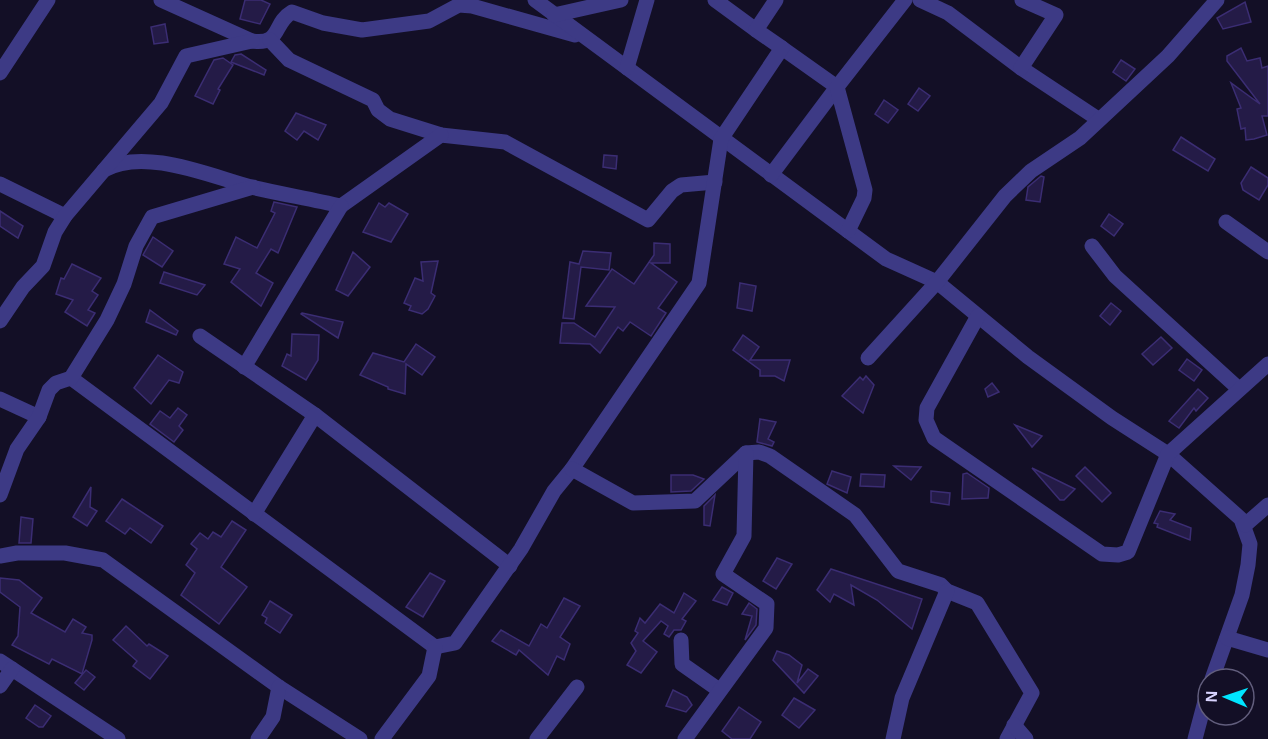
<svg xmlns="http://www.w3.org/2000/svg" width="1268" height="739" viewBox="0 0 1268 739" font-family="Helvetica,sans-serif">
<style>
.building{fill:#241b47;stroke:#3b2d73;stroke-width:1.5}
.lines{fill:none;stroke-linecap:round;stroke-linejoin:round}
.minor{stroke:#3d3a85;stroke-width:15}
</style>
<rect width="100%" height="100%" fill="#130f26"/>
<g class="building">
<polygon points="245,0 261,0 270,4 260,24 240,19"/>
<polygon points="1245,2 1251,22 1223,29 1217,18"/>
<polygon points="165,24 168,42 154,44 151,27"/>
<polygon points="1241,48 1247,61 1260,58 1262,68 1268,66 1268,116 1262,116 1267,135 1254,139 1246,140 1245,128 1241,129 1237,109 1241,108 1231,83 1260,104 1227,61 1227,56"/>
<polygon points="241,54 266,70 264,75 231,62 235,55"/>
<polygon points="223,58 233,65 218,89 220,90 213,104 195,96 214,60"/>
<polygon points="1121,60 1135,69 1126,81 1113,72"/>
<polygon points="919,88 930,96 918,111 908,104"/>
<polygon points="884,100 898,110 888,123 875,114"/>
<polygon points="296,113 326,125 318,140 304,131 297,140 285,131"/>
<polygon points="1181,137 1215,159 1208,171 1173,150"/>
<polygon points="604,155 617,156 616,169 603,167"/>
<polygon points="1251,167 1268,178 1268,185 1259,200 1243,190 1241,183"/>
<polygon points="1041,176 1044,177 1040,202 1026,200 1028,187"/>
<polygon points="274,202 297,207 278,253 271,249 256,273 273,283 261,306 231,282 240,269 224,264 236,237 257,248 275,213 271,211"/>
<polygon points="379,203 385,207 389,203 408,214 391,242 363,232"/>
<polygon points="0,211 23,226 18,238 0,226"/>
<polygon points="1109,214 1123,224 1114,236 1101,226"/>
<polygon points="153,237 173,251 162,267 143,255"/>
<polygon points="654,243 670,244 670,263 651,263 677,282 658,308 666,313 651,336 630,322 623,331 618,327 600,353 590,344 560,343 562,323 574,323 595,337 615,307 586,306 612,269 634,284 654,255"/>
<polygon points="583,251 611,253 609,270 581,267 574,319 563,318 570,262 579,264"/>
<polygon points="353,252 370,267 348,296 336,290"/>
<polygon points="438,261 431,293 435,296 428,309 422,314 409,310 411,306 404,303 415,278 423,281 421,262"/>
<polygon points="72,264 101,278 92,291 98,295 88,310 95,313 87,326 65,312 73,300 56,294 61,278 64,279"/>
<polygon points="164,272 205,285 197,295 160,283"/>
<polygon points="740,283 756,286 752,311 737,308"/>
<polygon points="1111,303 1121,311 1110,325 1100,316"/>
<polygon points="150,310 178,331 176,335 146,322"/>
<polygon points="302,313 343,322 338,338 301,314"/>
<polygon points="292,334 319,335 318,360 306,380 282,366 287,354 291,356"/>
<polygon points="743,335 759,347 750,360 790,360 784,381 775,376 760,376 760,370 733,350"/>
<polygon points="1161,337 1172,348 1153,365 1142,354"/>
<polygon points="416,344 435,357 422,375 406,364 405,394 388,389 388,387 360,375 373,353 404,362"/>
<polygon points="158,355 183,372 179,383 169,380 151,404 134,388"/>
<polygon points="1187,359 1202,370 1194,381 1179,370"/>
<polygon points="866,376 874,385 863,413 842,396 860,377 863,380"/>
<polygon points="992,383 999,392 988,397 985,389"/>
<polygon points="1198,389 1208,398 1196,411 1194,408 1179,428 1169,421"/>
<polygon points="178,408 187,415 179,426 183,430 174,442 150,424 160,411 170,418"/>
<polygon points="760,419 776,422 768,439 774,442 772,446 757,442"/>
<polygon points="1015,425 1042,436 1032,447"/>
<polygon points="894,466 921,467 911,480"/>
<polygon points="1085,467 1111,493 1102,502 1076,476"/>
<polygon points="1032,468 1075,489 1064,500 1060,500"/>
<polygon points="832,471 851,477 847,493 827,484"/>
<polygon points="967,473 989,488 988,498 962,499 963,474"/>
<polygon points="861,474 885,475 884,487 860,486"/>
<polygon points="671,475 693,475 704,479 691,491 671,492"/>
<polygon points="91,487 90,507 97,511 87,526 73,517"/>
<polygon points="931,491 950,493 949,505 931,502"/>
<polygon points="715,495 710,526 704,525 704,506"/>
<polygon points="122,499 163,526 151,543 130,528 125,534 106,521"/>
<polygon points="1160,511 1175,514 1170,520 1191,528 1190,540 1157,527 1158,524 1154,523"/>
<polygon points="21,517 33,519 31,543 19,543"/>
<polygon points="232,521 246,530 221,567 247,587 219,624 181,595 195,573 186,565 197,549 191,544 200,533 208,539 213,532 221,537"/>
<polygon points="777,558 792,564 776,589 763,581"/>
<polygon points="831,569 922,599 912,629 877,600 851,585 854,605 834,594 830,602 817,590"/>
<polygon points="430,573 445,581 423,617 406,607"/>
<polygon points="0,578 19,580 42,598 31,613 65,632 73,619 86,627 82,633 92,635 92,640 82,674 52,659 49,664 12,645 18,636 20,607 0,592"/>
<polygon points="722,587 733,593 727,605 713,600"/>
<polygon points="684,593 696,601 682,619 686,621 681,630 674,630 669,637 664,634 668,626 661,621 643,641 657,652 641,673 627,665 636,651 631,643 638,633 635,631 640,618 645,623 660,604 674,613"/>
<polygon points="564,598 580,606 560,637 570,644 564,660 557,656 548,675 519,650 516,655 492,641 501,630 529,646 541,624 547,628"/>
<polygon points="270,601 292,615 280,633 265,623 267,618 262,615"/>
<polygon points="749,603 757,609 756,625 745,640 752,616 742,614"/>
<polygon points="126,626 147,646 149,644 168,656 150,679 133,666 137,661 113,640"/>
<polygon points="777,651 789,655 802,665 797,683 808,669 818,676 804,693 773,660"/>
<polygon points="86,670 95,677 84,690 75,683"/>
<polygon points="673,690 687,697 692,705 686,712 666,706"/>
<polygon points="794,698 815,710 799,728 782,715"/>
<polygon points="35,705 51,716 43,727 39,727 26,718"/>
<polygon points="739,707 761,722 750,739 732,739 722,731"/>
</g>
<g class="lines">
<g class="minor">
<path d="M161,0l91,41c30,4 20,-17 40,-29l31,11 39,7 67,-9 30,-16 13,1 103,29"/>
<polyline points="535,0 886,259 937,282 1028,357 1112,418 1168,454 1241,519 1250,544 1248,565 1242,595 1212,679"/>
<polyline points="715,0 756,30"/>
<polyline points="920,0 948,13 1021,68 1098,119"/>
<polyline points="554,15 621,0"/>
<polyline points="270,40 289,60 373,100 378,110 390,119 441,135 505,142 648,220 672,191 681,185 715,182"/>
<polyline points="627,68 647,0"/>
<polyline points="1021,68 1056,15 1022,0"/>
<polyline points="0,73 48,0"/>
<path d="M104,170c40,-23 106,6 147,17 30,7 60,12 90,19l100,-71"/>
<polyline points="771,175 837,87 782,48"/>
<polyline points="0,184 65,216"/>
<polyline points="1226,222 1268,252"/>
<polyline points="848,231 864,198 865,190 837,87 905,0"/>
<polyline points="1092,246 1115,276 1239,389"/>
<polyline points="978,316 927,408 926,420 934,438 1102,554 1118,555 1128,552 1168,454 1268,364"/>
<polyline points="0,321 23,287 43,266 55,232 65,216 161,103 186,56 252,41"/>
<polyline points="200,336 315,415 510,566"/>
<polyline points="868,358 937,282 1005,196 1031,171 1080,138 1168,56 1217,0"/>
<polyline points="244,367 341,206"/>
<polyline points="71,378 435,647 455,643 521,549 554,491 572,469 699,283 721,139 782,48 756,30 776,0"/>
<polyline points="0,399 39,417"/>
<polyline points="572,469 633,503 695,501 746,453 759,452 770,456 855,515 898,571 941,585 947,591 977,603 1032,693 1007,739"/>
<polyline points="0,495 17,449 39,417 49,390 56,383 71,378 107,320 124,284 136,246 152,217 253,187"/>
<polyline points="254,514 315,415"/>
<polyline points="1245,525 1268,505"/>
<polyline points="0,556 17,553 65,553 103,560 279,687 360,739"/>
<polyline points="1227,638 1268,650"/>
<polyline points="681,640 682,664 719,690"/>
<polyline points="0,661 118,739"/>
<polyline points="0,686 12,669"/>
<polyline points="1014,725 1026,739"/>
<polyline points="258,739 273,717 279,687"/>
<polyline points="382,739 429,676 435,647"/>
<polyline points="537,739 577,687"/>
<polyline points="685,739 766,628 767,604 723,574 744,536 746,453"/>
<polyline points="893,739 902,698 947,591"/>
<polyline points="1195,739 1208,690"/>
</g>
</g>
<g transform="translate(1226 697) rotate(272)"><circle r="28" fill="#130f26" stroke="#625e7d" stroke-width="1.5"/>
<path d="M0-4.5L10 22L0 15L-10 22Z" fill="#00e5ff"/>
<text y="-9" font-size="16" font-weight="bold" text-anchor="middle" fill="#d9d4ff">N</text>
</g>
</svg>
